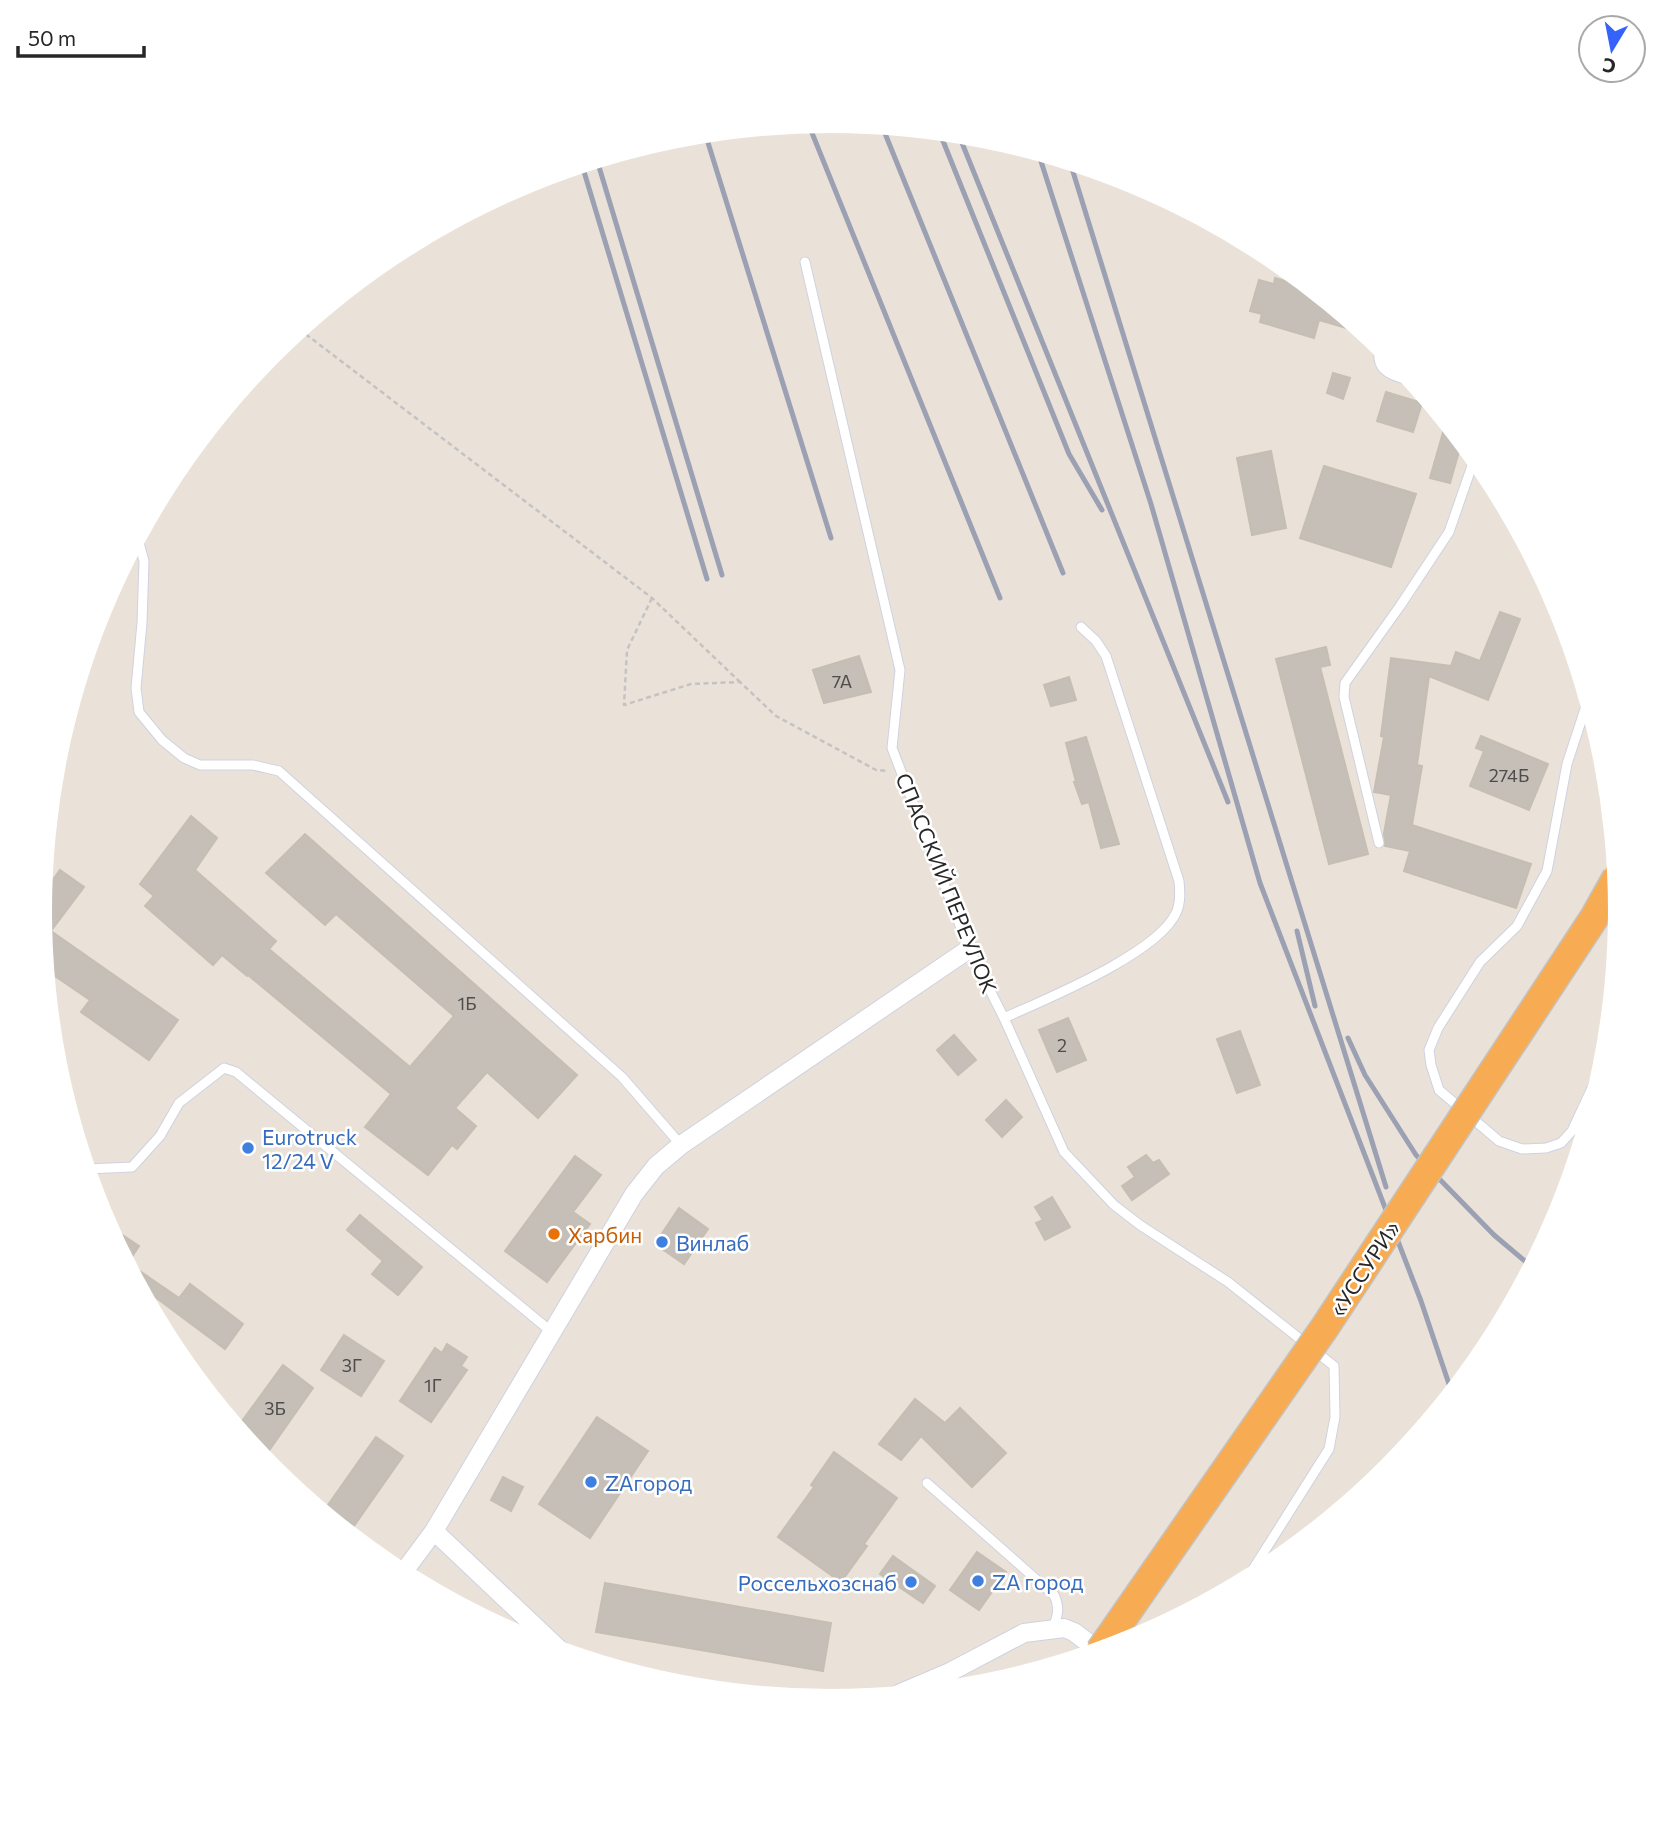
<svg xmlns="http://www.w3.org/2000/svg" width="1661" height="1822" viewBox="0 0 1661 1822" font-family="Commissioner,sans-serif">
<style>
.building{fill:#c5bfb8;stroke:#c5beb2;stroke-width:2}
.lines{fill:none;stroke-linecap:round;stroke-linejoin:round}
.service-casing{stroke:#ced2e1;stroke-width:11}
.minor-casing{stroke:#ced2e1;stroke-width:20}
.path{stroke:#c3c3c3;stroke-width:2.5;stroke-dasharray:5 3.5;stroke-linecap:butt}
.service{stroke:#fff;stroke-width:9}
.minor{stroke:#fff;stroke-width:18}
.rail{stroke:#9ba0b2;stroke-width:5}
.trunk-bridge-casing{stroke:#c3c3c3;stroke-width:31;stroke-linecap:butt}
.trunk-bridge{stroke:#f7ac53;stroke-width:28}
.shop-dot{fill:#3f7fe0;stroke:#fff;stroke-width:2.5}
.food-dot{fill:#e8710a;stroke:#fff;stroke-width:2.5}
.labels{text-anchor:middle;dominant-baseline:central;stroke-width:5;stroke-linejoin:round;paint-order:stroke}
.number-label{font-size:18px;fill:#4e4d4b}
.street-label{font-size:21px;fill:#272727;stroke:#fff}
.shop-label{font-size:21px;fill:#366cbe;stroke:#fff;text-anchor:start}
.food-label{font-size:21px;fill:#c56008;stroke:#fff;text-anchor:start}
</style>
<rect width="100%" height="100%" fill="#eae2d8"/>
<g class="building">
<polygon points="1275,278 1312,289 1367,334 1319,320 1314,338 1260,322 1262,314 1250,311 1259,280 1274,284"/>
<polygon points="1333,373 1350,378 1343,399 1327,393"/>
<polygon points="1386,392 1422,403 1413,432 1377,421"/>
<polygon points="1446,422 1462,441 1450,483 1430,478"/>
<polygon points="1271,451 1286,528 1252,535 1237,458"/>
<polygon points="1324,466 1416,494 1391,567 1300,538"/>
<polygon points="1500,612 1520,619 1488,700 1429,676 1417,765 1422,766 1412,825 1531,864 1516,908 1404,871 1410,851 1385,846 1384,833 1391,795 1374,792 1384,737 1381,736 1391,658 1451,666 1456,652 1480,661"/>
<polygon points="1326,647 1330,665 1320,667 1368,854 1329,864 1276,659"/>
<polygon points="859,656 871,692 824,703 813,670"/>
<polygon points="1069,677 1076,700 1051,706 1044,685"/>
<polygon points="1481,736 1548,764 1529,810 1470,786 1484,751 1476,748"/>
<polygon points="1086,737 1119,844 1101,848 1089,802 1082,804 1074,782 1076,782 1066,743"/>
<polygon points="191,816 217,838 195,870 276,941 269,949 410,1067 454,1016 336,914 325,925 266,873 305,834 577,1075 538,1118 487,1072 455,1108 476,1126 457,1149 452,1145 428,1175 365,1127 391,1094 248,975 247,976 222,955 213,965 145,906 154,896 140,884"/>
<polygon points="60,870 84,887 51,931 178,1020 149,1060 81,1012 90,1000 46,970 40,911 42,895"/>
<polygon points="1068,1018 1086,1060 1057,1072 1039,1030"/>
<polygon points="1240,1031 1260,1085 1237,1093 1217,1039"/>
<polygon points="954,1035 976,1060 958,1075 937,1050"/>
<polygon points="1006,1100 1022,1117 1002,1137 986,1120"/>
<polygon points="1146,1155 1153,1163 1159,1160 1169,1174 1132,1200 1122,1186 1135,1177 1128,1167"/>
<polygon points="575,1156 601,1175 573,1212 590,1224 547,1282 505,1251"/>
<polygon points="1052,1197 1070,1227 1045,1240 1036,1223 1043,1220 1035,1207"/>
<polygon points="679,1208 708,1229 684,1264 655,1244"/>
<polygon points="360,1215 422,1267 398,1295 372,1274 383,1261 347,1230"/>
<polygon points="106,1224 139,1246 128,1263 179,1298 190,1284 243,1324 225,1349 155,1297 150,1305"/>
<polygon points="344,1335 384,1361 361,1396 321,1370"/>
<polygon points="447,1344 467,1357 461,1366 467,1370 431,1422 400,1401 435,1348 442,1353"/>
<polygon points="283,1365 313,1388 263,1459 237,1428"/>
<polygon points="915,1399 945,1423 960,1408 1006,1453 972,1487 921,1436 901,1460 879,1444"/>
<polygon points="597,1417 648,1451 590,1538 539,1504"/>
<polygon points="376,1437 403,1456 349,1533 323,1512"/>
<polygon points="834,1452 897,1498 864,1544 867,1546 841,1582 778,1537 814,1487 811,1485"/>
<polygon points="503,1477 523,1487 511,1511 491,1500"/>
<polygon points="977,1552 1006,1572 979,1610 950,1590"/>
<polygon points="893,1556 935,1586 923,1603 880,1574"/>
<polygon points="605,1583 831,1623 823,1671 596,1632"/>
</g>
<g class="lines">
<g class="service-casing">
<g id="service">
<polyline points="805,262 900,670 892,748 969,949 1004,1018 1064,1152 1114,1205 1140,1225 1228,1282 1334,1366 1335,1417 1329,1449 1250,1574"/>
<path d="M1380,345c-6,28 11,29 33,37"/>
<polyline points="138,539 144,561 142,623 136,688 139,712 162,740 184,758 200,765 253,765 279,771 622,1077 681,1145"/>
<polyline points="1588,700 1567,764 1547,871 1517,926 1480,962 1438,1028 1429,1050 1431,1065 1439,1090 1499,1141 1522,1149 1546,1148 1561,1143 1572,1131 1606,1058"/>
<polyline points="1379,843 1344,697 1345,683 1400,606 1449,532 1475,457"/>
<path d="M1004,1018c42,-19 153,-64 172,-105 5,-10 4,-22 3,-32l-73,-225 -10,-15 -15,-14"/>
<polyline points="87,1169 132,1167 160,1136 179,1103 224,1068 236,1072 553,1333"/>
<path d="M927,1483l127,112c6,12 4,20 -1,33"/>
</g>
</g>
<g class="minor-casing">
<g id="minor">
<polyline points="402,1574 434,1531"/>
<polyline points="561,1651 434,1531 634,1194 656,1166 681,1145 969,949"/>
<polyline points="896,1695 950,1672 1024,1633 1064,1628 1074,1632 1099,1651"/>
</g>
</g>
<g class="path">
<polyline points="299,329 652,598 740,682"/>
<polyline points="652,598 627,650 624,705 691,684 740,682 776,716 876,770 888,771"/>
</g>
<use href="#service" class="service"/>
<use href="#minor" class="minor"/>
<g class="rail">
<polyline points="808,123 1000,598"/>
<polyline points="882,126 1063,573"/>
<polyline points="939,131 1069,454 1102,510"/>
<polyline points="705,133 831,538"/>
<polyline points="958,133 1228,802"/>
<polyline points="1038,152 1151,504 1260,883 1421,1301 1452,1393"/>
<polyline points="597,160 722,575"/>
<polyline points="1070,162 1386,1187"/>
<polyline points="582,165 707,579"/>
<polyline points="1297,931 1315,1006"/>
<polyline points="1348,1038 1365,1075 1416,1155 1494,1235 1532,1267"/>
</g>
<g class="trunk-bridge-casing">
<polyline id="trunk-bridge" points="1100,1651 1325,1327 1594,918 1617,877"/>
</g>
<use href="#trunk-bridge" class="trunk-bridge"/>
</g>
<g class="shop-dot">
<circle cx="248" cy="1148" r="7"/>
<circle cx="662" cy="1242" r="7"/>
<circle cx="591" cy="1482" r="7"/>
<circle cx="978" cy="1581" r="7"/>
<circle cx="911" cy="1582" r="7"/>
</g>
<circle class="food-dot" cx="554" cy="1234" r="7"/>
<g class="labels">
<g class="number-label">
<text x="842" y="681">7А</text>
<text x="1509" y="775">274Б</text>
<text x="467" y="1003">1Б</text>
<text x="1062" y="1045">2</text>
<text x="352" y="1365">3Г</text>
<text x="433" y="1385">1Г</text>
<text x="275" y="1408">3Б</text>
</g>
<g class="street-label">
<text transform="translate(947 883) rotate(68)">СПАССКИЙ ПЕРЕУЛОК</text>
<text transform="translate(1364 1268) rotate(-57)">«УССУРИ»</text>
</g>
<g class="shop-label">
<text x="262" y="1136">Eurotruck<tspan x="262" dy="24">12/24 V</tspan></text>
<text x="676" y="1242">Винлаб</text>
<text x="605" y="1482">ZAгород</text>
<text x="992" y="1581">ZA город</text>
<text x="897" y="1582" text-anchor="end">Россельхозснаб</text>
</g>
<g class="food-label">
<text x="568" y="1234">Харбин</text>
</g>
</g>
<path d="M0 0H1661V1822H0ZM52 911a778 778 0 1 1 1556 0a778 778 0 1 1-1556 0Z" fill="#fff" fill-rule="evenodd"/>
<g transform="translate(1612 49) rotate(190)"><circle r="33" fill="#ffffff" stroke="#a9a9a9" stroke-width="2"/>
<path d="M0-5L12 26L0 18L-12 26Z" fill="#3563fa"/>
<text y="-10" font-size="19" font-weight="bold" text-anchor="middle" fill="#272727">С</text>
</g>
<path d="M18 46v10h126v-10" fill="none" stroke="#272727" stroke-width="3.5"/>
<text x="28" y="46" font-size="21" fill="#272727" stroke="#ffffff" stroke-width="5" paint-order="stroke">50 m</text>
</svg>
